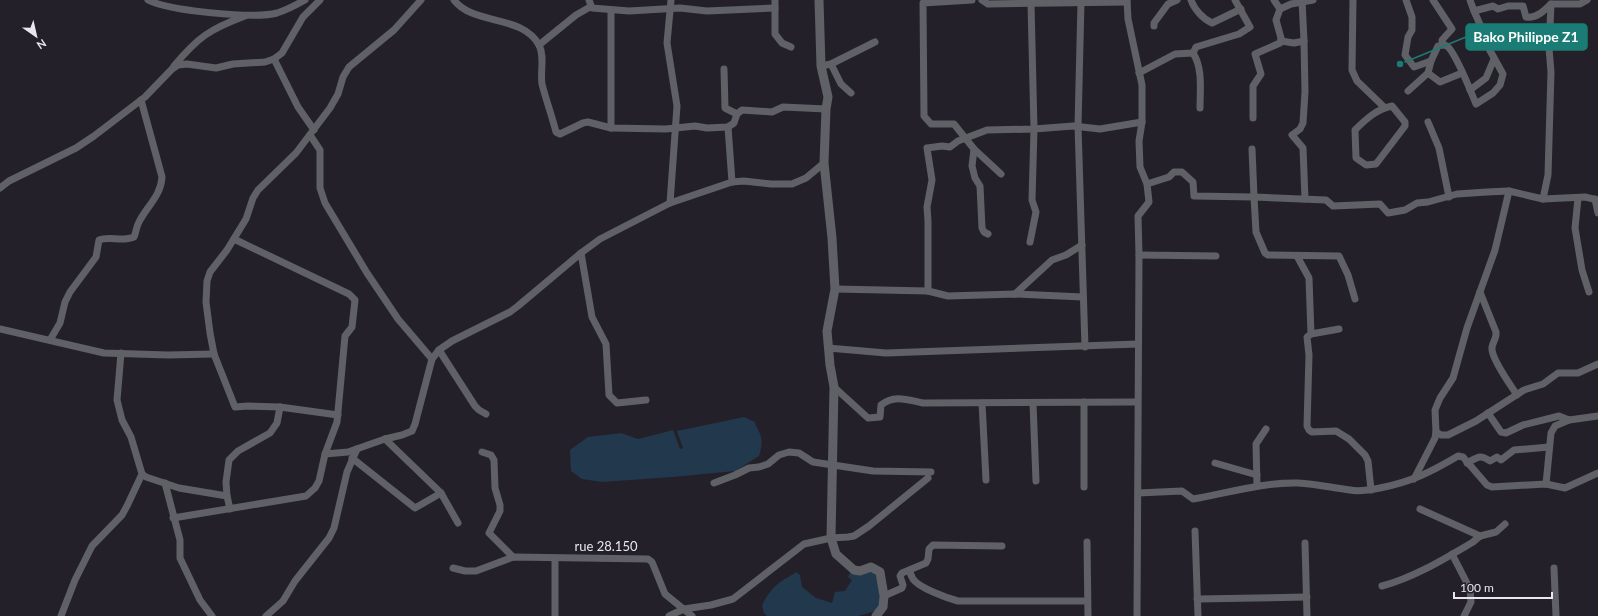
<svg xmlns="http://www.w3.org/2000/svg" width="1598" height="616" viewBox="0 0 1598 616" font-family="Lato,sans-serif">
<style>
.water{fill:#22394d}
.lines{fill:none;stroke-linecap:round;stroke-linejoin:round}
.minor{stroke:#5f6166;stroke-width:7}
.tertiary{stroke:#5f6166;stroke-width:9}
.labels{text-anchor:middle;dominant-baseline:central;stroke-width:4;stroke-linejoin:round;paint-order:stroke}
.street-label{font-size:13px;fill:#e9e7ed;stroke:#232029}
.leader{fill:none;stroke:#1a7c74;stroke-width:1.5}
.callout-dot{fill:#1a7c74;stroke:#232029;stroke-width:1.5}
.callout{fill:#1a7c74;stroke:#1a7c74;stroke-width:1.5}
.callout-label{font-size:14px;text-anchor:middle;font-weight:bold;fill:#fff}
</style>
<rect width="100%" height="100%" fill="#232029"/>
<g class="water">
<path d="M744,417l11,5c1,5 3,7 5,12 3,6 1,16 -1,22l-24,15 -63,6 -70,5 -20,-3 -11,-8 -1,-21 18,-13 33,-4 17,6 35,-9 7,19 3,-1 -6,-17z"/>
<path d="M869,571l11,7 -1,32 -21,6h-91l-3,-3 -2,-8c4,-7 9,-16 16,-21 5,-5 12,-7 18,-12l4,3 2,12 14,11 16,5 3,-11 10,-1 7,-11 -4,-3 2,-4 13,2z"/>
</g>
<g class="lines">
<g class="minor">
<path d="M148,0c21,11 106,19 129,13 10,-3 19,-8 28,-13"/>
<path d="M454,0c20,26 68,14 85,45 6,11 1,27 3,39 4,16 10,32 14,48l4,2 23,-11 5,-1 23,6 55,1 29,-3 12,2 21,-1 6,-4 3,-9 5,-4 30,2 11,-5 43,2"/>
<polyline points="589,0 592,8 629,11 680,8 707,11 775,8"/>
<polyline points="775,0 775,34 782,43 791,47"/>
<polyline points="972,0 923,3 924,116 931,124 954,124 974,149 972,166 975,178 980,186 982,228 984,232 988,234"/>
<polyline points="982,0 988,4 1127,2"/>
<polyline points="1127,0 1128,19 1142,85 1142,122 1139,141 1140,167 1147,184 1149,202 1138,216 1139,255 1137,616"/>
<path d="M1191,0c3,9 12,19 21,23l29,-14"/>
<polyline points="1274,0 1280,9"/>
<polyline points="1302,0 1304,41"/>
<polyline points="1353,0 1352,70 1357,81 1384,107"/>
<polyline points="1406,0 1412,17 1412,30 1408,37 1405,55 1414,67 1431,61"/>
<polyline points="1433,0 1452,29 1442,40 1443,45"/>
<polyline points="1081,2 1078,126 1085,347"/>
<polyline points="611,10 611,128"/>
<path d="M1474,11l19,-5 5,3 10,-3h15l3,11c10,2 19,-7 25,-13h29l7,-4"/>
<polyline points="1154,26 1154,23 1168,4 1177,0"/>
<polyline points="1281,41 1294,43 1304,41 1305,92 1303,123 1300,129 1292,135 1303,148 1305,199"/>
<polyline points="539,45 576,15 590,7"/>
<polyline points="1193,53 1196,47 1239,34 1250,27 1235,0"/>
<polyline points="274,59 298,107 314,130"/>
<polyline points="831,64 841,84 851,93"/>
<path d="M174,66c24,-29 36,-37 71,-50"/>
<polyline points="821,66 831,64 875,42"/>
<polyline points="724,69 725,108 737,114"/>
<path d="M1139,73l36,-19 18,-1c10,15 7,38 7,55"/>
<polyline points="1428,73 1440,82 1462,73"/>
<polyline points="1470,90 1486,78 1494,59"/>
<path d="M1408,91l20,-18 3,-12 7,-15c3,-1 6,-2 9,0 9,7 24,46 29,58l17,-11 7,-8 3,-11 -15,-27 -2,-9 -12,-27 -4,-11"/>
<path d="M1392,106l13,16v4l-29,38 -10,1 -10,-7 -1,-28c11,-11 22,-21 37,-24z"/>
<polyline points="1253,118 1253,86 1261,74 1255,54 1280,43 1281,38 1276,20 1280,9 1291,4 1313,0"/>
<polyline points="1428,122 1439,148 1449,197"/>
<polyline points="728,127 732,182"/>
<polyline points="310,135 320,150 320,188 325,203 367,273 398,319 432,359"/>
<polyline points="974,149 1001,174"/>
<polyline points="1147,184 1169,177 1174,172 1182,172 1193,182 1194,196 1254,197 1252,149"/>
<polyline points="0,188 9,181 76,148 94,136 145,97 172,69 178,65 187,64 216,68 233,64 265,62 274,59 282,53 303,17 320,0"/>
<polyline points="1578,198 1575,228 1582,270 1589,292"/>
<polyline points="1543,199 1548,175 1551,72 1549,48 1551,4"/>
<polyline points="1595,199 1598,213"/>
<polyline points="670,203 677,106 667,43 671,0"/>
<polyline points="1030,242 1036,212 1032,200 1034,129 1031,3"/>
<polyline points="581,253 592,317 606,344 609,395 617,403 646,400"/>
<polyline points="1139,255 1216,256"/>
<polyline points="1297,256 1309,278 1311,334"/>
<polyline points="835,289 928,291 948,296 1015,294 1083,297"/>
<polyline points="928,291 928,221 927,207 932,180 927,148 942,146 950,147 958,141 987,130 1034,129 1073,126 1100,129 1142,122"/>
<path d="M1480,292l16,40c1,8 -5,11 -4,18 2,13 18,34 25,45"/>
<polyline points="1015,294 1052,260 1066,255 1082,245"/>
<polyline points="1355,299 1348,275 1339,256 1268,255 1265,253 1256,232 1254,197 1326,200 1333,206 1380,204 1388,213 1405,210 1417,203 1428,202 1457,194 1487,192 1509,191 1543,199 1585,197 1598,200"/>
<polyline points="0,329 104,353 168,355 214,354"/>
<polyline points="1339,329 1311,334 1307,337 1309,355 1307,426 1309,430 1312,432 1336,431 1349,439 1365,455 1368,461 1371,490"/>
<path d="M50,340l10,-17 5,-21 5,-10 26,-35 3,-17c11,-4 23,2 35,-3 2,-4 2,-10 5,-15 8,-16 22,-26 23,-45l-21,-77"/>
<polyline points="828,348 886,353 1138,344"/>
<polyline points="439,350 475,406 479,410 486,414"/>
<polyline points="121,353 117,400 122,420 131,437 142,474 146,477 179,488 227,496"/>
<path d="M834,387l34,31 12,-1 1,-12c13,-11 27,-5 42,-2l214,-1"/>
<polyline points="1084,402 1084,487"/>
<polyline points="982,403 986,480"/>
<polyline points="1033,403 1036,481"/>
<polyline points="1488,413 1501,432 1506,433 1523,425 1559,416 1569,420 1598,416"/>
<polyline points="338,415 280,407 248,406 235,407 214,354 210,333 206,302 207,281 210,272 227,250 246,219 253,198 258,190 296,153 330,108 338,94 343,77 349,67 394,30 421,0"/>
<polyline points="1436,432 1441,435 1448,435 1476,421 1524,390 1543,384 1558,373 1578,373 1598,364"/>
<polyline points="385,439 441,493 458,523"/>
<polyline points="482,452 491,455 494,460 495,488 500,505 500,511 489,533 513,557"/>
<polyline points="325,454 348,452 385,439 402,435 412,431 415,424 432,359 439,350 452,341 510,312 518,306 581,253 600,239 670,203 732,182 744,181 771,184 792,184 806,178 824,163"/>
<polyline points="352,458 415,508 441,493"/>
<polyline points="1215,463 1257,475"/>
<path d="M1467,463c11,-6 13,-9 23,-2l7,-4 4,3 13,-10 35,-3"/>
<polyline points="1414,479 1435,438 1436,432 1435,410 1440,398 1453,378 1467,328 1495,250 1509,191"/>
<polyline points="165,483 180,540 180,558 200,600 212,616"/>
<polyline points="714,483 735,475 749,468 759,467 768,464 779,455 789,452 799,453 813,462 873,471 931,472"/>
<polyline points="1546,484 1551,433 1555,426 1569,420"/>
<polyline points="1257,486 1256,444 1266,429"/>
<path d="M1138,493l44,-2 11,8c35,-6 70,-17 105,-16 18,1 35,5 52,7 9,2 20,0 30,-2 31,-6 51,-16 78,-32l5,1 24,28 5,2 54,-3 19,4 33,-15"/>
<polyline points="230,509 227,496 226,482 229,460 238,451 270,433 277,423 280,407"/>
<polyline points="1420,509 1480,536"/>
<polyline points="173,518 306,496 315,488 319,481 325,454 337,422 345,336 352,327 355,300 349,294 234,239"/>
<polyline points="1195,531 1198,616"/>
<polyline points="1087,542 1088,616"/>
<polyline points="1305,543 1307,616"/>
<polyline points="1452,554 1470,589 1471,602 1464,616"/>
<polyline points="555,558 555,616"/>
<polyline points="453,568 465,571 476,571 513,557 648,559 652,562 665,594 692,616"/>
<polyline points="1554,568 1556,616"/>
<path d="M910,570c0,3 1,6 3,9 6,9 34,19 45,22h129"/>
<path d="M1382,586c33,-9 62,-27 91,-44l7,-6 16,-4 9,-8"/>
<polyline points="884,596 902,588 903,585 900,576 902,573 926,563 928,559 929,549 933,545 1002,546"/>
<polyline points="1197,599 1307,597"/>
<polyline points="61,616 75,580 92,546 122,515 127,506 142,474"/>
<polyline points="266,616 283,601 295,581 329,538 334,528 347,472 357,449"/>
<polyline points="669,616 684,609 711,605 733,599 804,544 831,538 848,537 854,536 869,526 928,478"/>
</g>
<polyline class="tertiary" points="819,0 821,66 828,97 826,109 824,163 832,238 835,289 827,331 830,365 834,387 831,538 836,554 854,570 860,571 871,567 880,572 884,596 883,607 876,616"/>
</g>
<g class="labels">
<g class="street-label">
<text x="606" y="546">rue 28.150</text>
</g>
</g>
<path class="leader" d="M1400 64L1466 37"/>
<circle class="callout-dot" cx="1400" cy="64" r="4"/>
<rect class="callout" x="1466" y="24" width="121" height="26" rx="4"/>
<g class="callout-label">
<text x="1526" y="42">Bako Philippe Z1</text>
</g>
<g transform="translate(36 36) rotate(146)" stroke="#232029" stroke-width="3" paint-order="stroke">
<path d="M0-3L7 15L0 10L-7 15Z" fill="#e9e7ed"/>
<text y="-6" font-size="11" font-weight="bold" text-anchor="middle" fill="#e9e7ed">N</text>
</g>
<path d="M1454 592v6h98v-6" fill="none" stroke="#e9e7ed" stroke-width="2"/>
<text x="1460" y="592" font-size="12" fill="#e9e7ed" stroke="#232029" stroke-width="3" paint-order="stroke">100 m</text>
</svg>
